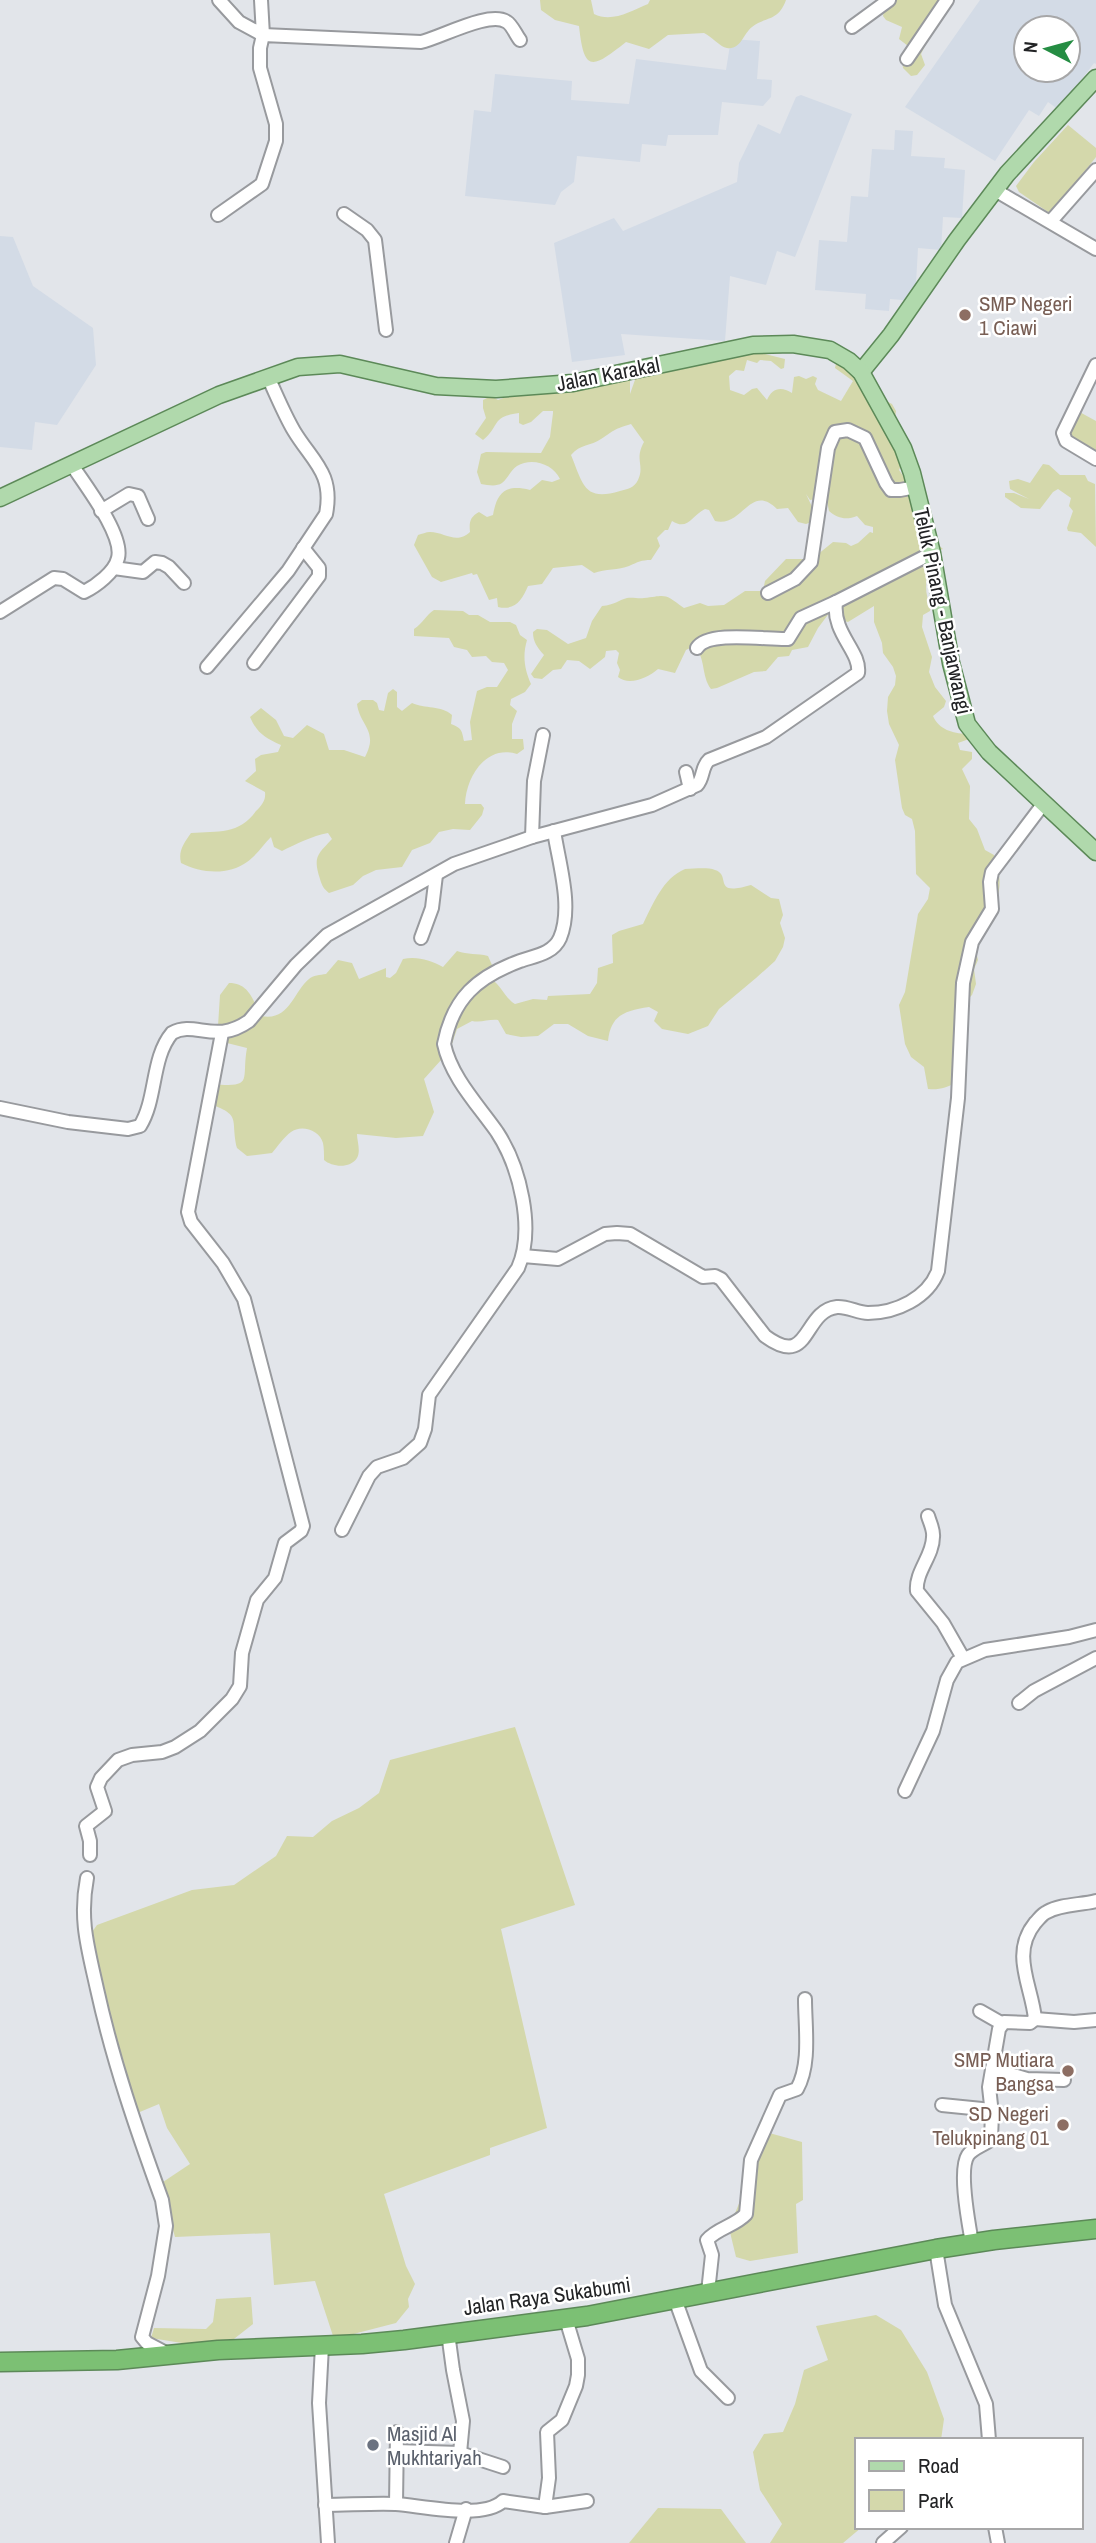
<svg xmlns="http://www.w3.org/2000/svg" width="1096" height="2543" viewBox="0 0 1096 2543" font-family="'Archivo Narrow',sans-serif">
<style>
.built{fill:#d3dbe6;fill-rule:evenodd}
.green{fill:#d4d8ab;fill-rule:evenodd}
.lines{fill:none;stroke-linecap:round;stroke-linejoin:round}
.minor-casing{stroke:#989a9e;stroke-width:16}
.major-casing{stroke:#5c8958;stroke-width:19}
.highway-casing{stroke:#5c8958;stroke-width:21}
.minor{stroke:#fff;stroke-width:12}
.major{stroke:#b0d9ac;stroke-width:16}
.highway{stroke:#7cc074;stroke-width:18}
.education-dot{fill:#8d6e63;stroke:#fff;stroke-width:2.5}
.worship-dot{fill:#6b7280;stroke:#fff;stroke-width:2.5}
.labels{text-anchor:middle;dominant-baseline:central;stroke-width:5;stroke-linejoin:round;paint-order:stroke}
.education-label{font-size:21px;fill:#785e54;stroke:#fff;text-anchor:end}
.street-label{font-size:21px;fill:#222325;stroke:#fff}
.worship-label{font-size:21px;fill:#5b616d;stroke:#fff;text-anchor:start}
</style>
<rect width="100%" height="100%" fill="#e2e5ea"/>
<g class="built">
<path d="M980,0h116v64l-2,-1 -35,47 -11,-8 -9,14 -10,-6 -34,51 -90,-54zM1026,28h42v42h-42z"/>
<polygon points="731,39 760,41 757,79 772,80 771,97 763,106 722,102 718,135 668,135 666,146 642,144 640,162 577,156 574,182 561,192 555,205 465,196 474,110 491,112 495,74 572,81 571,100 629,104 636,59 726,70"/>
<polygon points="801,95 852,114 795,257 777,251 766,285 730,276 725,341 621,334 625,355 572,362 554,243 614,218 623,231 737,182 739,163 758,124 780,134 796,97"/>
<polygon points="895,130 913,131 911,156 945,158 944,168 965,170 962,218 943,217 941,250 918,248 915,301 890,299 889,311 865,309 866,294 815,290 819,240 847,242 851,196 868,197 872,149 894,150"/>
<polygon points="0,236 13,237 33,286 93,328 96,365 57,425 35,422 32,450 0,447"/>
</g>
<g class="green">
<path d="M540,0h51l3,14c18,9 37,-3 54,-10l2,-4h136c-8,22 -20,16 -34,27 -9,7 -11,23 -25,21 -7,-1 -16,-12 -23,-15l-36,2 -19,14 -23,-7c-34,27 -42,31 -47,-16l-24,-6 -14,-10z"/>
<polygon points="886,0 948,0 939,14 943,19 936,24 921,54 925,65 917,75 911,76 903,68 902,57 908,46 899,39 902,27 886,20 883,16"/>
<polygon points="1068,125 1096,148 1096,157 1051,214 1019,192 1016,186 1034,162"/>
<path d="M757,352l28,7 -1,9 -3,1 -10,-8 -11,-1 -3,3 -10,-3 -3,11 -8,-1 -7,6 1,14 14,5 8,-6 5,-1 10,12c5,-12 14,-14 25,-7l2,-16 5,-1 7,3 7,-3 4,2 -2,6 3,6 23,11 12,-20 -18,-13 1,-5 20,3 14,18 4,-6 2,4 -7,9 8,12 11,-1 4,2 4,7 -1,8 9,40 -5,11 14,20v20c15,10 16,28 30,39l-11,4c-3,16 -11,38 -1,52l-1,6 -7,4 -1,12 10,30 -3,15 6,15 11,14 -2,6 -11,9c6,14 20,17 33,18l3,5 -11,4 2,7 12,2v7l-10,10 8,17 -1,33 8,10 8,21 9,5c1,6 3,10 4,15 7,27 -11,52 -24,73l4,17 -4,9 2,15 -4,11 -5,5 -9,54 9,8c-4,20 -20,29 -39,27l-4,-22 -13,-10 -6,-13 -6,-39 6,-13 13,-78 10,-15 2,-11 -14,-14 -1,-43 -3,-12 -7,-4 -3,-7 -7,-48 4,-15 -10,-21 -2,-13 1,-14 7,-12 1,-9 -3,-9 -10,-14 -1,-10 -8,-21v-16l-26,16 -4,-1 -2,-13h-9l-15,20 -10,19 -16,3 -3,6 -11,1 -12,14 -12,1 -37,16 -6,1c-10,-13 -5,-32 -17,-43l-8,4 -11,23 -17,-4c-10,9 -29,17 -40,8l2,-7 -3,-7 2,-10 -3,-3 -10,1 -1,6 -15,12 -11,-8 -12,-1 -6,9 -8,1 -11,9 -8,-1 -3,-4 13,-19c-7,-8 -11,-13 -11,-23l4,-3 10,1 21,14 18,-6 6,-17 10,-15c13,-1 16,-6 25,-8 6,-1 12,1 17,0 23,-3 20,-5 40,10l16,-5 8,3 16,-1 21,-14h18l2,-10 21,-22h26l21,-17 13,1 5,3 7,-3 12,-11 3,1v-6l-8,-2 -8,-9c-10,4 -19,3 -28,-5l-2,-10 -4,-3 -13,2 -4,-6 9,19 -1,8 -8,3 -8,-2 -10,-14 -11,1c-27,-27 -34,19 -62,12l-6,-11 -4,-1c-14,7 -17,22 -33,12l-4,9h-3l-8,8 3,8 -9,14c-10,0 -13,2 -22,6 -10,4 -24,3 -35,7l-12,-8 -29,3 -11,16 -14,2c-6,14 -13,25 -30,21l-1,-9 -8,2 -12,-26 -4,1 -1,-2 -31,9 -9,-5 -18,-32 4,-10c4,-1 8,-3 12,-3 15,0 26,13 40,0 -1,-10 0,-15 9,-20l8,5 6,-2c4,-23 13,-31 37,-25l12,-10 10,2 8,-3c-7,-15 -28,-22 -43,-13 -6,4 -9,12 -15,17 -6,4 -14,2 -21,1l-4,-12 4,-18 5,-2 55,1 9,-16 3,-24v-2h-10l-12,11 -8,3 -4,-2v-10c-29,4 -18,12 -36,27l-8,-6 11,-16 -3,-10v-8l8,-4 7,4 19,-7 11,2 102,-20v19l6,-17 22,-2 11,-8 17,1 12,-6 27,-3zM631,424l13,18c-10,18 1,23 -6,38 -4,8 -10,9 -18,11 -36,11 -37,-7 -49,-36 9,-11 20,-9 30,-16 14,-9 13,-10 30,-15z"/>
<polygon points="1074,409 1096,421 1096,454 1074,444 1066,426"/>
<polygon points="1043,464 1049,465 1060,475 1085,475 1088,481 1095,484 1096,547 1081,533 1068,531 1067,528 1073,511 1069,506 1071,498 1058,489 1053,492 1040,509 1021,508 1005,497 1005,493 1014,493 1029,499 1010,489 1009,481 1018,479 1030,483"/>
<path d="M434,610l29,1 6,4h9l12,7h20l6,3 4,10 7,5c-5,17 -2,30 4,44l-6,8 -14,7 -1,6 7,6 -5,13v15h11l1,10 -7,5c-30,-10 -51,22 -52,50h16l3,4 -2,7 -12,15 -17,-1 -14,3 -9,11 -18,7 -10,17 -26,3 -13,6 -10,9 -24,8c-5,-4 -7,-7 -9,-14 -7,-22 -3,-24 12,-40l-4,-6c-16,3 -32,11 -46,18l-8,-4 -3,-10c-8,8 -15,19 -24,25 -19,14 -47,11 -66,1 -3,-12 3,-20 10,-30 27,-2 48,2 65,-22 6,-6 10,-11 9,-19l-20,-11 11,-10 -1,-12 6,-4 17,-3 3,-7c-16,-7 -24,-12 -31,-28l11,-9 15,12 8,16 9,2 14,-13 17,9 5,16h15l21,7c14,-26 -5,-31 -8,-53l5,-4h11l4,3 2,7 5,1 4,-18 5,-4 4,3v15l5,4 10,-8c13,6 29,2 40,12l-1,9c11,4 11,7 13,17l8,-1 -2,-18 7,-31 10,-4h10l11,-17 -4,-7 -12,-1 -6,-6 -14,1 -5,-7 -13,-3 -5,-9 -35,-2v-7c9,-6 12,-14 20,-19z"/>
<path d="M685,869c9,0 22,-2 30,1 17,5 -4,27 36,15l20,13 8,1 4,16 -3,8 5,15 -2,9 -8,14 -19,17 -37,31 -11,17 -20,8 -26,-5 -8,-8 4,-9 -9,-5c-25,4 -38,8 -41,34l-20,-5 -20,-12h-14l-16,12 -17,1 -15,-3 -8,-14c-9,-1 -17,3 -26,1l-15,8 -7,21 -26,29 10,33 -11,24 -27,2 -39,-4c0,7 4,17 0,24 -7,11 -25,9 -33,2 0,-6 0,-12 -1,-17 -3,-13 -22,-19 -32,-11 -7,5 -13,14 -19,21l-25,3 -10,-8c-7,-30 6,-32 -29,-45l4,-19c43,4 29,-4 35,-36l-20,-5 -6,-9 -3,-8 2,-31 9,-12c20,0 24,17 32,33 28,6 33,-25 48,-37 4,-4 11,-4 17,-5l12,-14 14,3 7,16 27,-11v9l4,1 6,-5 7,-14c14,-3 27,1 40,8l14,-16c11,4 20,2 31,5l4,9 -1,14c11,7 13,18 24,25l18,-5 14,1 1,-4 42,-2 7,-11 1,-15 15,-5 -1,-28 7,-4 24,-7c10,-20 20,-46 42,-55z"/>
<polygon points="515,1727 575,1905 501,1929 547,2128 490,2148 490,2155 384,2194 406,2266 415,2284 408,2299 409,2307 396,2323 334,2339 315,2281 274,2285 270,2233 175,2237 160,2184 190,2164 167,2128 159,2104 135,2114 105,2036 92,1932 97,1925 192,1890 234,1885 276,1856 287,1836 313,1837 332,1821 359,1808 379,1793 390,1760"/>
<polygon points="762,2131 802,2142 803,2200 796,2204 798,2253 750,2261 736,2257 729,2228 740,2201 750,2145"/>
<polygon points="251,2297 253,2324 225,2346 194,2345 151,2338 154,2328 206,2329 213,2322 216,2299"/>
<polygon points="876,2315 901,2330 927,2372 944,2419 941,2440 856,2440 856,2527 862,2527 843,2543 770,2543 782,2524 760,2490 753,2452 764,2434 783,2432 795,2404 804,2370 828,2360 816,2326"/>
<polygon points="658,2508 721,2509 746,2543 629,2543"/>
</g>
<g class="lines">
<g class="minor-casing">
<g id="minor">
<polyline points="219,0 239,22 263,35 261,0"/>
<polyline points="852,27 889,0"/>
<polyline points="907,59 947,0"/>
<polyline points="995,190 1096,249"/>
<polyline points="344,214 367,230 375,240 386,330"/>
<path d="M218,215l44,-31 14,-43v-17l-16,-56v-20l3,-13 158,7c19,-4 69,-32 86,-20 5,3 9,13 13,18"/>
<polyline points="1051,221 1096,170"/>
<polyline points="1096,365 1063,433 1066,441 1096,459"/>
<polyline points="101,511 129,494 138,496 148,519"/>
<polyline points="114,568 143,572 155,562 162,563 169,567 184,583"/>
<polyline points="768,593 795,579 811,562 828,448 835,432 848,430 865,438 886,483 891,490 900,490 916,487"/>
<path d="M0,612l54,-34 9,1 21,13c12,-6 31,-20 34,-34 6,-23 -33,-73 -46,-93"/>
<path d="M697,648c11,-18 71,-8 91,-9l13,-21 35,-16"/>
<polyline points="254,663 319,576 319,568 303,548"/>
<path d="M207,667l81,-96 38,-57c8,-41 -14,-53 -32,-83 -10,-17 -18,-37 -26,-54"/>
<polyline points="686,772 690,789"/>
<polyline points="532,837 534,781 543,735"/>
<polyline points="421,938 432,908 436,875"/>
<path d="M0,1108l68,14 60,7 12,-3c17,-27 11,-68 32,-93 23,-13 43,12 77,-12l47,-56 31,-30 127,-71 78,-27 120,-32 45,-20c7,-7 4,-18 12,-25l57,-23 92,-64c3,-22 -26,-39 -22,-71l96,-49"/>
<path d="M523,1256l35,3 47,-25 12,-1 13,1 73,43 12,-1 6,3 44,57c46,34 37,-25 72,-29 10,-1 21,6 31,6 28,0 60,-15 70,-42l20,-173 5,-115 9,-41 20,-33 -2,-27 2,-10 52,-69"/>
<path d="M928,1516c2,7 6,14 5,21 0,19 -18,35 -16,54l26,32 20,35"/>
<path d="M342,1530l27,-54 8,-9 26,-9 17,-15 5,-14 4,-34 89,-127c17,-39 2,-101 -21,-136 -19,-27 -46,-55 -53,-88 9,-46 33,-67 76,-83 14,-5 33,-7 40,-23 13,-31 -1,-74 -6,-107"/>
<polyline points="1019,1703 1034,1691 1096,1658"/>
<polyline points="905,1791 933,1731 947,1680 957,1662 985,1650 1069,1637 1096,1630"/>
<polyline points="90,1855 90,1841 86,1826 105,1811 97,1787 101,1778 118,1760 132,1755 162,1752 175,1747 200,1731 232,1699 240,1686 242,1653 257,1600 275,1578 285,1543 301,1531 303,1526 244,1299 223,1263 191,1222 188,1212 222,1033"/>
<path d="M87,1878c-8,42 1,70 10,111 16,73 40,142 65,211l4,26 -8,50 -16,61 5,6 21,11"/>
<polyline points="980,2011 1001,2023"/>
<polyline points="1035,2019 1074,2022 1096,2020"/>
<polyline points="992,2069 1027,2079 1064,2080"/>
<polyline points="942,2105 992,2110"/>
<path d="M972,2243c-3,-18 -14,-73 -4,-88 6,-8 17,-10 23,-16l1,-25 -3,-27 10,-58 5,-7 26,1 5,-4c-3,-33 -25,-65 0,-96 4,-4 7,-9 12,-11 14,-8 34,-7 49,-11"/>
<polyline points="936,2249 945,2305 986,2404 989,2440"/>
<path d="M708,2292l4,-37 -5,-15c10,-12 28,-14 39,-26l5,-54 29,-65 17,-6c14,-25 8,-62 8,-90"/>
<polyline points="675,2299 701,2371 728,2398"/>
<polyline points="448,2333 453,2370 463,2421 460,2453"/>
<polyline points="322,2346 319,2403 328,2543"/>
<polyline points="396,2451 460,2453 503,2467"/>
<polyline points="396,2504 397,2432"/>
<path d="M325,2505c23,0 48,-2 71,-1 27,2 87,16 107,-3l42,6 4,-29 -2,-46 15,-12 14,-34 2,-11v-16l-12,-40"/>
<polyline points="545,2507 587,2501"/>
<polyline points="995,2527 998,2543"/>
<polyline points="456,2543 466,2509"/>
<polyline points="883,2543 901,2527"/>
</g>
</g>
<g class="major-casing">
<g id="major">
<polyline points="861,372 891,335 957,240 1007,174 1096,78"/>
<polyline points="0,498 219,395 298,367 340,364 436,386 496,389 573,383 753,345 793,344 830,350 849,361 861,372 903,448 912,473 932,553 951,663 967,724 989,752 1096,852"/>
</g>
</g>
<g class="highway-casing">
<polyline id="highway" points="0,2362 117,2360 218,2350 362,2344 404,2340 587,2316 936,2249 994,2240 1096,2229"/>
</g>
<use href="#minor" class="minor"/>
<use href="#major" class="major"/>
<use href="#highway" class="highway"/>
</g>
<g class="education-dot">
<circle cx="965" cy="315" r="7"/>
<circle cx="1068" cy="2071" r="7"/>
<circle cx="1063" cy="2125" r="7"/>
</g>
<circle class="worship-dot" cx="373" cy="2445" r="7"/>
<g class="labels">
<g class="education-label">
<text x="979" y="303" text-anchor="start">SMP Negeri<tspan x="979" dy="24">1 Ciawi</tspan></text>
<text x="1054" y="2059">SMP Mutiara<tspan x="1054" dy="24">Bangsa</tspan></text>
<text x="1049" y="2113">SD Negeri<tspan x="1049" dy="24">Telukpinang 01</tspan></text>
</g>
<g class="street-label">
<text transform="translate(608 374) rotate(-11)">Jalan Karakal</text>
<text transform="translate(943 611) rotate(78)">Teluk Pinang - Banjarwangi</text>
<text transform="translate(547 2296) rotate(-8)">Jalan Raya Sukabumi</text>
</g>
<g class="worship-label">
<text x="387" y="2433">Masjid Al<tspan x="387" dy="24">Mukhtariyah</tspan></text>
</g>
</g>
<rect x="855" y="2438" width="228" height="91" fill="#ffffff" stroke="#a7a7a8" stroke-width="2"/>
<rect x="869" y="2461" width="35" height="10" fill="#b0d9ac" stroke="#a7a7a8" stroke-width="2"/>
<text x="918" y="2473" font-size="21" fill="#222325">Road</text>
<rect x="869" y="2490" width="35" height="21" fill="#d4d8ab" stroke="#a7a7a8" stroke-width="2"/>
<text x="918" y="2508" font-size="21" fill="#222325">Park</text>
<g transform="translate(1047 49) rotate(276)"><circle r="33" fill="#ffffff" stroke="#a7a7a8" stroke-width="2"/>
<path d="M0-5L12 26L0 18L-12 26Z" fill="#258d43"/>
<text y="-10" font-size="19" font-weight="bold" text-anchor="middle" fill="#222325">N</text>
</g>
</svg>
